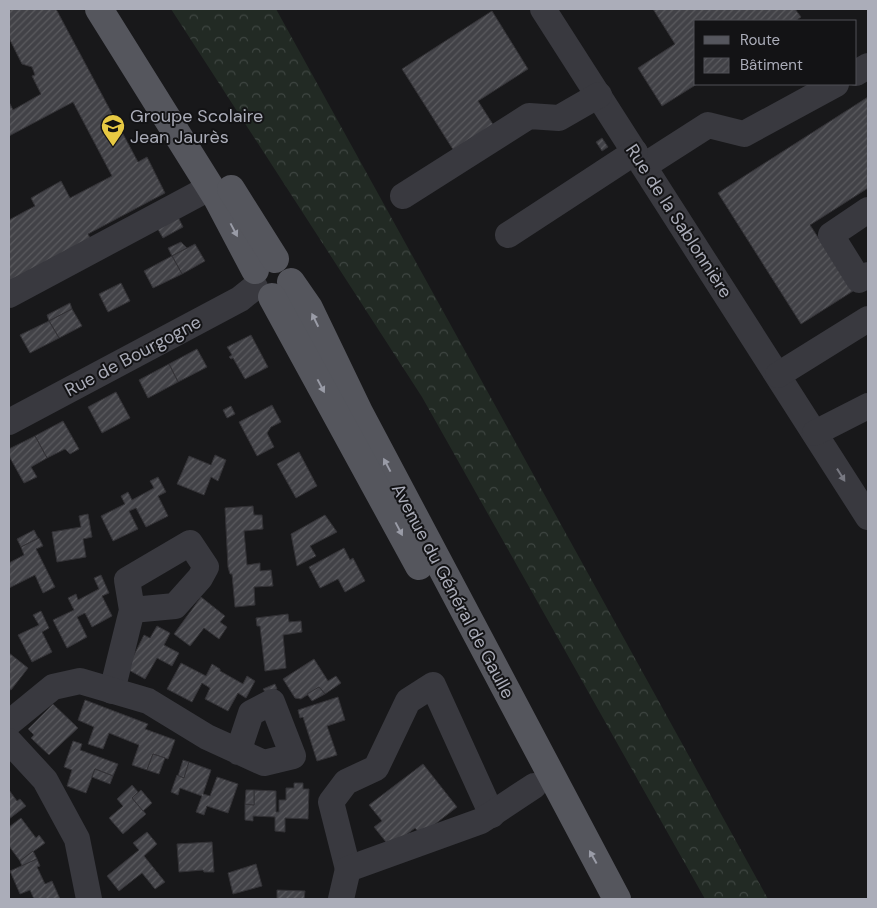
<svg xmlns="http://www.w3.org/2000/svg" width="877" height="908" viewBox="0 0 877 908" font-family="'DM Sans',sans-serif">
<style>
.forest{fill:url(#forest-crowns)}
.building{fill:url(#building-hatch);stroke:#333236}
.lines{fill:none;stroke-linecap:round;stroke-linejoin:round}
.minor{stroke:#39393f;stroke-width:26}
.major{stroke:#55565d;stroke-width:28}
.oneway{fill:#9a9ca7}
.oneway2{fill:#787982}
.labels{text-anchor:middle;dominant-baseline:central;stroke-width:4;stroke-linejoin:round;paint-order:stroke}
.poi-label{font-size:18px;fill:#abadb9;stroke:#131315;text-anchor:start}
.street-label{font-size:18px;fill:#abadb9;stroke:#131315}
</style>
<defs>
<pattern id="forest-crowns" width="20" height="18" patternUnits="userSpaceOnUse" patternTransform="scale(1.25)"><rect width="20" height="18" fill="#222a24"/><path d="M2 6a3 3 0 1 1 6 0M12 15a3 3 0 1 1 6 0" fill="none" stroke="#3f4642"/></pattern>
<pattern id="building-hatch" width="6" height="6" patternUnits="userSpaceOnUse" patternTransform="scale(1.25)"><rect width="6" height="6" fill="#424247"/><path d="M-1 1l2-2M0 6l6-6M5 7l2-2" fill="none" stroke="#5b5b5f"/></pattern>
</defs>
<rect width="100%" height="100%" fill="#18181a"/>
<polygon class="forest" points="171,9 276,9 768,899 705,899 422,397"/>
<g class="building">
<polygon points="9,9 56,9 138,162 147,157 165,193 88,234 92,242 9,281 9,220 35,206 31,198 61,181 70,198 112,176 73,102 9,136 9,102 13,110 41,94 32,76 35,75 32,67 22,64 9,38"/>
<polygon points="653,9 795,9 801,17 795,21 696,21 697,84 662,106 638,68 675,44"/>
<polygon points="492,11 528,69 478,101 494,126 454,151 402,69"/>
<polygon points="868,97 868,188 810,225 853,291 801,324 718,193"/>
<polygon points="602,138 608,147 602,151 596,142"/>
<polygon points="177,215 183,227 163,238 156,226"/>
<polygon points="181,242 187,248 172,256 168,248"/>
<polygon points="195,244 205,261 182,274 172,256"/>
<polygon points="172,256 182,274 153,288 144,271"/>
<polygon points="121,283 130,301 108,312 99,294"/>
<polygon points="70,303 72,309 49,321 47,315"/>
<polygon points="72,309 82,326 59,338 49,321"/>
<polygon points="49,321 59,338 30,353 20,335"/>
<polygon points="251,335 268,367 245,379 233,358 231,359 229,357 232,355 227,347"/>
<polygon points="197,349 207,367 178,382 169,364"/>
<polygon points="169,364 178,382 148,398 139,380"/>
<polygon points="116,392 130,418 102,433 88,407"/>
<polygon points="272,405 281,422 271,427 267,433 274,447 257,456 239,422"/>
<polygon points="231,406 235,414 227,418 223,410"/>
<polygon points="63,421 79,449 70,454 65,449 47,458 35,436"/>
<polygon points="35,436 47,458 31,467 37,477 24,483 9,456 9,449"/>
<polygon points="299,452 317,486 296,498 277,464"/>
<polygon points="215,455 226,460 218,481 211,477 204,495 177,484 189,456 211,465"/>
<polygon points="158,477 166,492 158,496 168,516 146,527 136,508 129,511 138,529 113,541 101,516 125,504 121,496 128,492 132,500 154,488 150,481"/>
<polygon points="253,506 254,515 262,515 263,529 244,531 247,565 260,563 260,571 271,570 273,586 254,587 255,605 235,607 232,574 230,574 228,567 225,508"/>
<polygon points="88,514 92,537 83,539 86,557 57,562 52,532 81,527 79,516"/>
<polygon points="325,515 337,532 310,546 316,556 297,566 291,534"/>
<polygon points="34,530 38,538 21,547 17,539"/>
<polygon points="39,538 43,546 36,549 55,587 43,593 35,575 9,588 9,563 24,555 21,547"/>
<polygon points="344,548 350,560 353,558 365,581 345,592 338,579 320,588 309,567"/>
<polygon points="101,575 109,593 102,596 112,616 92,627 85,613 77,617 87,637 67,648 53,620 74,610 68,598 76,594 78,600 99,589 94,578"/>
<polygon points="201,597 225,616 220,622 227,627 219,639 204,628 190,646 174,634"/>
<polygon points="41,611 49,628 42,632 52,652 32,662 18,635 39,625 33,615"/>
<polygon points="288,614 289,622 301,621 302,632 283,635 286,668 265,671 260,626 257,626 256,618"/>
<polygon points="157,626 170,633 164,645 179,653 172,666 157,658 145,679 127,669 144,635 150,638"/>
<polygon points="9,653 28,668 11,690 9,689"/>
<polygon points="314,659 328,681 336,676 341,683 325,694 319,687 301,699 295,698 283,679"/>
<polygon points="181,663 206,676 212,664 220,669 220,671 243,684 247,676 255,681 246,698 238,693 228,711 205,699 210,688 202,683 192,702 167,689"/>
<polygon points="275,684 277,689 266,693 263,689"/>
<polygon points="319,687 325,694 312,701 307,694"/>
<polygon points="338,697 345,720 327,726 337,755 317,761 303,717 300,718 298,710"/>
<polygon points="85,700 148,724 145,729 175,740 168,759 153,754 147,770 132,765 139,745 109,733 103,749 88,744 94,727 78,720"/>
<polygon points="53,704 78,728 49,755 31,738 34,735 28,729"/>
<polygon points="73,741 82,744 80,750 118,764 113,776 95,769 86,793 67,786 72,770 64,767"/>
<polygon points="153,754 165,758 159,774 147,770"/>
<polygon points="183,760 189,762 184,778 178,776"/>
<polygon points="189,762 211,770 203,794 210,796 217,777 238,784 228,813 207,806 204,815 196,812 202,796 180,788 178,795 171,792 177,775 184,778"/>
<polygon points="423,764 457,807 421,835 415,828 390,847 374,827 382,821 369,805"/>
<polygon points="95,769 113,776 110,784 92,777"/>
<polygon points="294,783 303,783 303,789 309,789 308,819 285,818 285,832 275,831 275,817 253,816 253,821 245,820 245,804 254,805 254,790 276,791 276,812 279,812 279,800 286,800 286,788 294,788"/>
<polygon points="132,785 138,792 132,798 146,814 123,834 109,818 123,806 117,799"/>
<polygon points="9,790 17,801 20,799 26,806 9,819"/>
<polygon points="141,790 152,803 143,811 132,798"/>
<polygon points="246,790 254,790 254,805 245,804"/>
<polygon points="21,818 36,838 39,835 45,843 20,861 9,846 9,827"/>
<polygon points="147,832 157,844 144,856 165,882 155,889 142,873 119,891 107,876 139,850 133,843"/>
<polygon points="212,842 214,872 204,872 203,870 179,872 177,844"/>
<polygon points="33,851 37,859 22,866 20,861"/>
<polygon points="37,859 40,866 37,867 45,884 52,881 60,899 34,899 30,890 20,894 10,871"/>
<polygon points="256,864 262,886 233,894 228,873"/>
<polygon points="277,890 305,891 304,899 277,899"/>
</g>
<g class="lines">
<g class="minor">
<polyline points="543,9 868,517"/>
<polyline points="856,73 868,66"/>
<polyline points="644,166 708,125 744,134 836,84"/>
<polyline points="403,196 529,116 559,118 599,95"/>
<polyline points="868,210 831,235 859,280 868,275"/>
<polyline points="508,235 635,152"/>
<polyline points="9,295 211,187"/>
<polyline points="778,375 868,319"/>
<polyline points="9,422 240,299 255,287"/>
<polyline points="815,433 868,406"/>
<polyline points="112,691 132,610 175,606 200,578 206,567 190,543 127,580 132,610"/>
<polyline points="9,723 53,687 80,681 148,701 207,737 264,763 293,756 272,702 251,713 238,752"/>
<polyline points="9,741 45,780 77,839 89,899"/>
<polyline points="348,869 331,802 346,782 376,768 408,701 433,685 492,815"/>
<polyline points="341,899 348,869 481,821 534,786"/>
</g>
<g class="major">
<polyline points="99,9 217,198 255,270"/>
<polyline points="231,189 275,259"/>
<polyline points="291,282 309,308 359,412 617,899"/>
<polyline points="272,297 419,566"/>
</g>
</g>
<defs><path id="oneway-solid" d="M-6-.8H1V-3.2L6.5 0L1 3.2V.8H-6Z" transform="scale(1.25)"/></defs>
<g class="oneway">
<use href="#oneway-solid" transform="translate(234 230) rotate(62)"/>
<use href="#oneway-solid" transform="translate(315 320) rotate(-116)"/>
<use href="#oneway-solid" transform="translate(321 386) rotate(62)"/>
<use href="#oneway-solid" transform="translate(387 465) rotate(-118)"/>
<use href="#oneway-solid" transform="translate(399 529) rotate(62)"/>
<use href="#oneway-solid" transform="translate(593 857) rotate(-119)"/>
</g>
<use class="oneway2" href="#oneway-solid" transform="translate(841 475) rotate(58)"/>
<defs>
<g id="school-pin" transform="scale(1.25)"><path d="M0 17L-7.5 6A9.5 9.5 0 1 1 7.5 6Z" fill="#e7c943" stroke="#131315"/><path d="M0-5L7-2L0 1L-7-2ZM-4 1L0 2.5L4 1V4Q0 6-4 4Z" fill="#111"/></g>
</defs>
<g fill-rule="evenodd">
<use href="#school-pin" x="113" y="126"/>
</g>
<g class="labels">
<g class="poi-label">
<text x="130" y="116">Groupe Scolaire<tspan x="130" dy="21">Jean Jaurès</tspan></text>
</g>
<g class="street-label">
<text transform="translate(679 221) rotate(57)">Rue de la Sablonnière</text>
<text transform="translate(133 356) rotate(-28)">Rue de Bourgogne</text>
<text transform="translate(453 591) rotate(62)">Avenue du Général de Gaulle</text>
</g>
</g>
<rect width="877" height="908" fill="none" stroke="#abadb9" stroke-width="20"/>
<rect x="694" y="20" width="162" height="65" fill="#131315" stroke="#505157"/>
<rect x="704" y="36" width="25" height="8" fill="#55565d" stroke="#505157"/>
<text x="740" y="45" font-size="15" fill="#abadb9">Route</text>
<rect x="704" y="58" width="25" height="15" fill="url(#building-hatch)" stroke="#505157"/>
<text x="740" y="70" font-size="15" fill="#abadb9">Bâtiment</text>
</svg>
